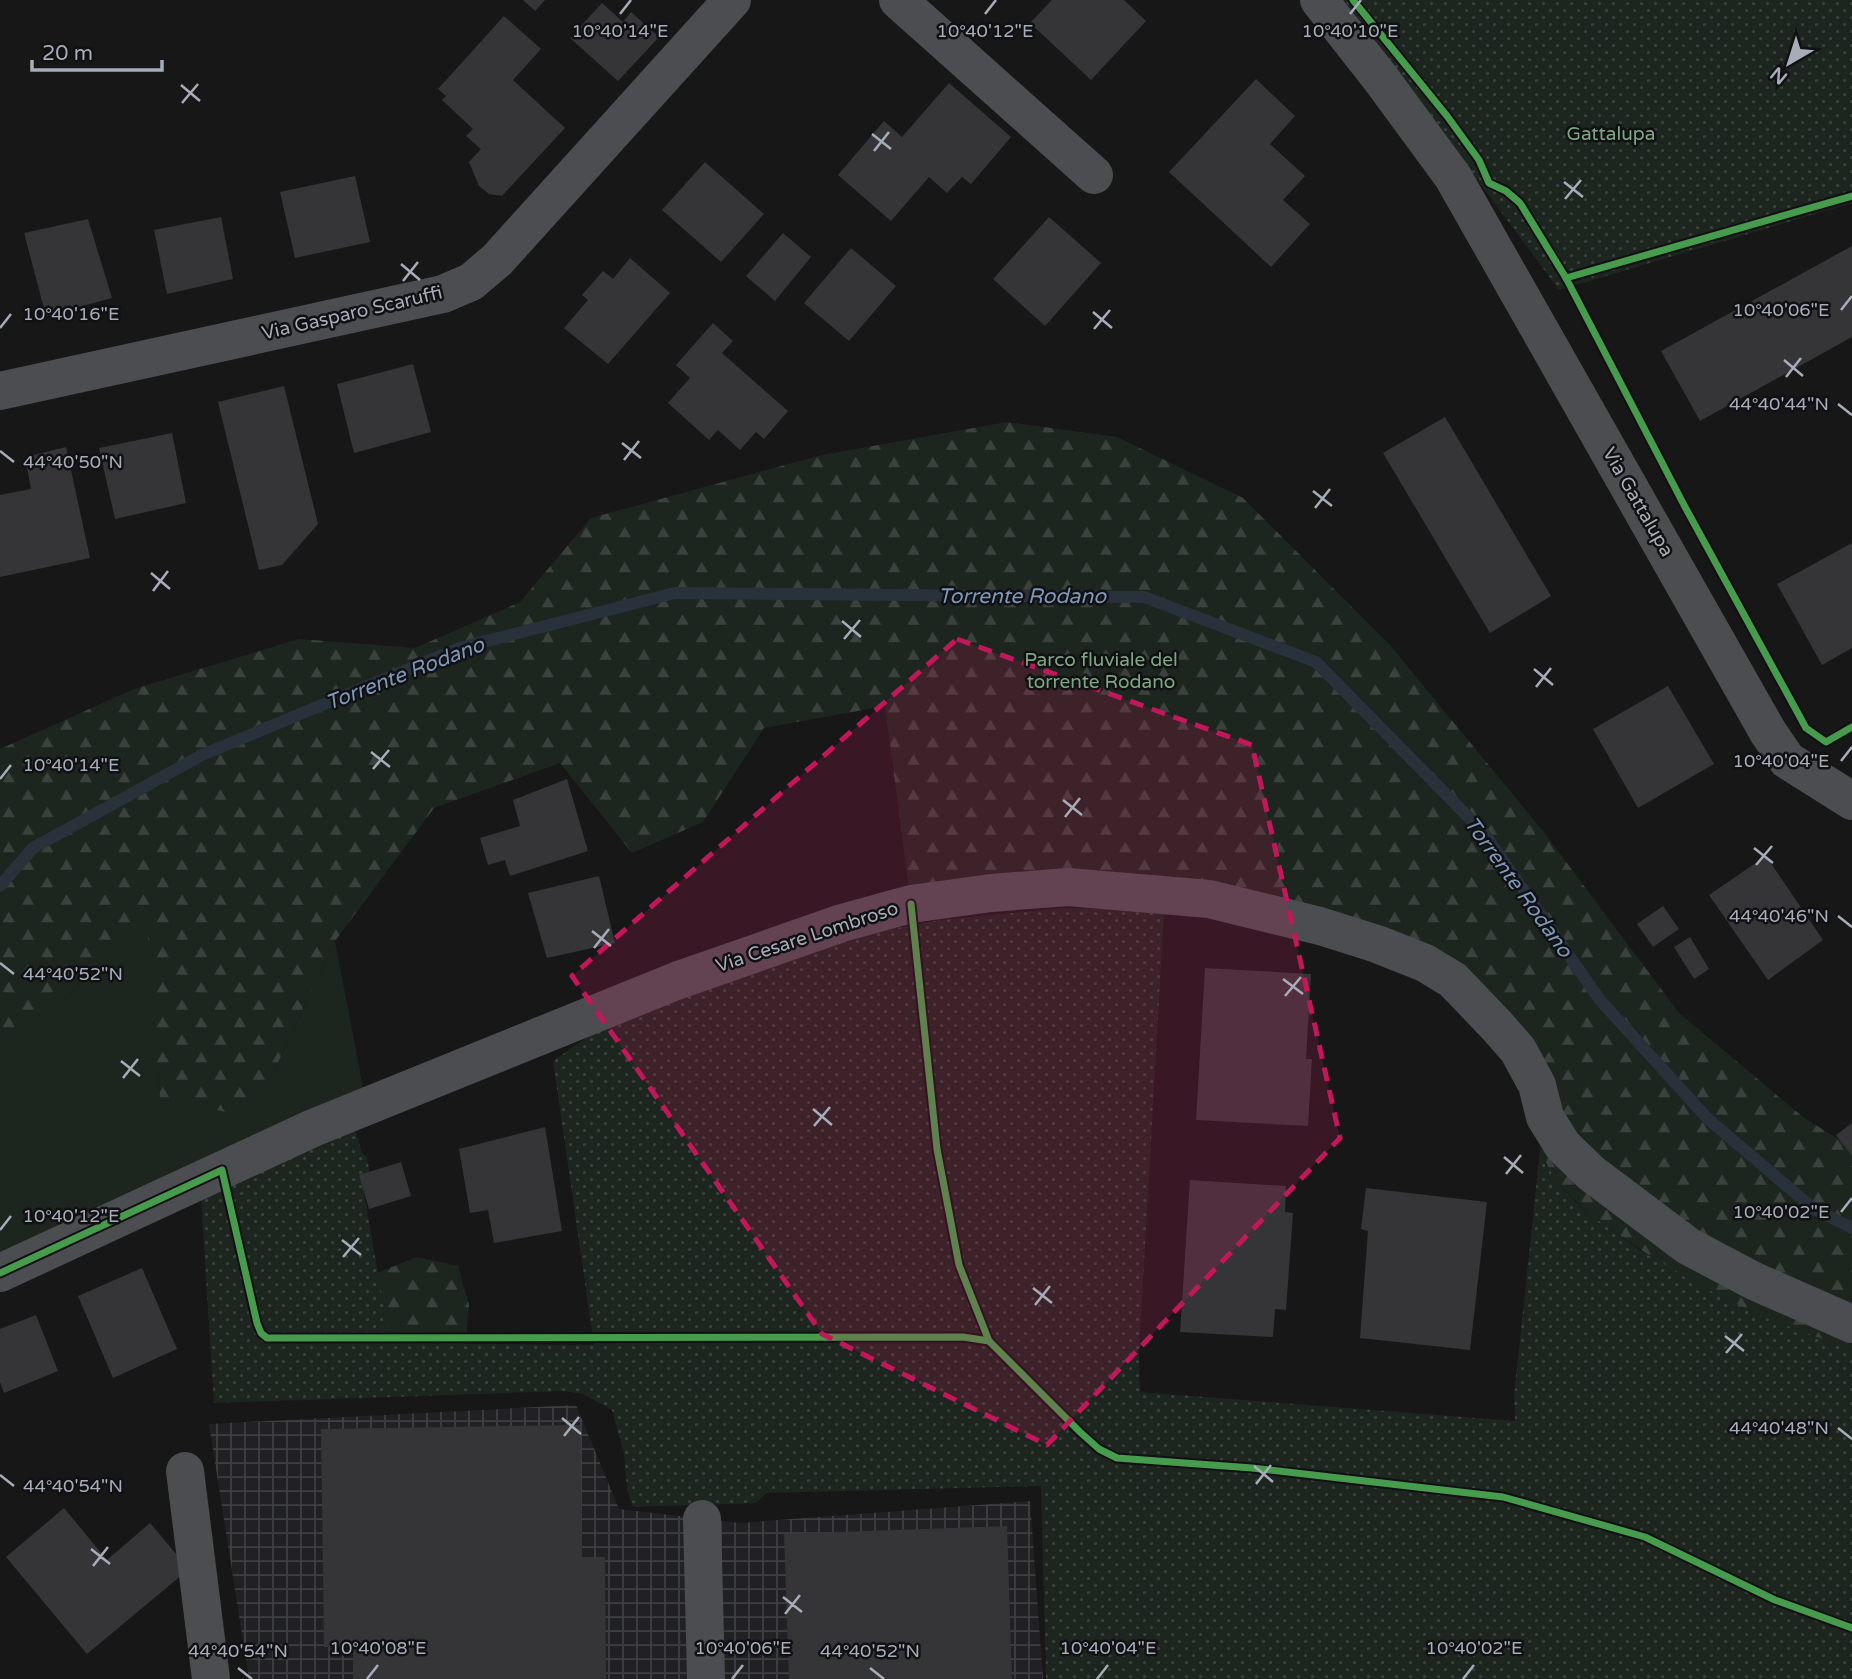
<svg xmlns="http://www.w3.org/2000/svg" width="1852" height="1679" viewBox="0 0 1852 1679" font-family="'Varela Round',sans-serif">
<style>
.industrial{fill:url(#industrial-grid)}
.green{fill:#1d251f}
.forest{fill:url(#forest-firs)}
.park{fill:url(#park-dots)}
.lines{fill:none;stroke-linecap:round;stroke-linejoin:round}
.stream{stroke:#29313b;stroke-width:12}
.building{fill:#353537}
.minor{stroke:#4b4d51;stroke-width:38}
.cycleway-casing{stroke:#111114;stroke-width:11}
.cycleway{stroke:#469c4c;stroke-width:7}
.marked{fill:#c2185b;fill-opacity:0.2;stroke:#c2185b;stroke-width:5;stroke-dasharray:14 9;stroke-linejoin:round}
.ticks{fill:none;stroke:#a7acb9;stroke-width:2.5}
.labels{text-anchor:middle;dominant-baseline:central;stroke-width:5;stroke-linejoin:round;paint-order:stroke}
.park-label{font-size:19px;fill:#7da682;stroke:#111114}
.street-label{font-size:19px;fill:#a7acb9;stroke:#111114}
.water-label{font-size:21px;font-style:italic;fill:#7c97b7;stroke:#111114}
.ticks-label{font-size:18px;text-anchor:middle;fill:#a7acb9;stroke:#111114;stroke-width:5;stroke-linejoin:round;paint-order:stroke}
</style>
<defs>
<pattern id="industrial-grid" width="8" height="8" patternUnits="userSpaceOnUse" patternTransform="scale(1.75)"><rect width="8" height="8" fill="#212124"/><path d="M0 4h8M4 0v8" fill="none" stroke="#3e3f42"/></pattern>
<pattern id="forest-firs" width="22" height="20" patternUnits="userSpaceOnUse" patternTransform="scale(1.75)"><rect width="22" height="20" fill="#1d251f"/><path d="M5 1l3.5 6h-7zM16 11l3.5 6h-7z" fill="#3b423d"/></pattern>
<pattern id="park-dots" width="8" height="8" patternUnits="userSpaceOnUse" patternTransform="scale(1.75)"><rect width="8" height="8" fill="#1d251f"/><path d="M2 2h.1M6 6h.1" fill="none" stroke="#3b423d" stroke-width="1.8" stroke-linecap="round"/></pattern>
</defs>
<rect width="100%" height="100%" fill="#171718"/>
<polygon class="industrial" points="576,1405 619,1509 740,1523 1030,1501 1043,1679 249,1679 209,1424"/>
<polygon class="green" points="148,924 160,1097 273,1073 335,941 367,1108 0,1274 0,1057"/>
<g class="forest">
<polygon points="1007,422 1117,437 1243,498 1389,644 1543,831 1679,1013 1803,1117 1852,1148 1852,1350 1766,1318 1721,1297 1677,1274 1588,1214 1555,1180 1540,1151 1545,1117 1477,1003 1209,899 911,904 885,706 764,728 703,822 632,853 560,763 434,808 335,941 273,1073 230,1113 160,1097 147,925 0,1057 0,749 134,689 299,639 415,648 520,602 591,518 822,455"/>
<polygon points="417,1257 458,1266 469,1305 462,1386 263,1392 327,1293"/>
</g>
<g class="park">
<polygon points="1344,0 1852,0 1852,203 1559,290"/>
<polygon points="1065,908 1164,910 1139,1353 1140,1392 1515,1421 1514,1396 1540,1151 1555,1180 1583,1210 1641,1251 1721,1297 1766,1318 1852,1350 1852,1679 1046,1679 1041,1486 766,1493 756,1503 633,1507 627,1490 624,1454 612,1410 583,1394 565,1391 214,1403 201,1198 355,1129 362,1153 367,1157 370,1176 361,1177 389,1336 393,1343 594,1345 553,1061 602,1027 806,954 881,931 941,920"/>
</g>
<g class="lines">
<polyline class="stream" points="0,886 33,848 202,755 459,648 675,593 1144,597 1316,662 1483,832 1600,1000 1708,1119 1814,1209 1852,1228"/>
</g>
<g class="building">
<polygon points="523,0 545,0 535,11"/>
<polygon points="1052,0 1124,0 1146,21 1091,80 1030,23"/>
<polygon points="602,3 623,22 631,12 659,37 618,81 570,38"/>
<polygon points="504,16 541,49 513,80 565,128 502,196 489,194 479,186 469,162 481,149 466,136 473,129 442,100 446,96 438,89"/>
<polygon points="1256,79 1295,116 1270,144 1305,176 1283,200 1310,224 1271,267 1169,172"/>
<polygon points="949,83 1011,137 971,184 962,177 947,193 929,177 891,221 838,175 884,121 902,137"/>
<polygon points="705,162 764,214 721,262 662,210"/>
<polygon points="355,176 370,242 295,258 280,192"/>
<polygon points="221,217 233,279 167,294 154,230"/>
<polygon points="1049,217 1101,263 1045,326 993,279"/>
<polygon points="88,219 112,298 46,316 24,233"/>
<polygon points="783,233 811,257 775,301 746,276"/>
<polygon points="1852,246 1852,337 1700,421 1661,351"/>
<polygon points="851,248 896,286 849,341 804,303"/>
<polygon points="630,258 670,293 608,364 564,328 588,300 582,295 603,271 613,279"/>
<polygon points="713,323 733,341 722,353 788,411 764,439 756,432 740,450 718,430 709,440 668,403 690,378 676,365"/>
<polygon points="413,364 431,432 354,453 337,384"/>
<polygon points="284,386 318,524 282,565 259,570 218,402"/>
<polygon points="1445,417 1551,596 1490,633 1383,453"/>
<polygon points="172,433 186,503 115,519 99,448"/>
<polygon points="66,447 90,558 0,577 0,495 31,489 25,457"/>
<polygon points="1852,543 1852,648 1822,665 1777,584"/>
<polygon points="1668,686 1714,764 1638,808 1593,729"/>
<polygon points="567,779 588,851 510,876 505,860 488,865 480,838 520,826 513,800"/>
<polygon points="1766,856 1823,940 1768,980 1709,895"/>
<polygon points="599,876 615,943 547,958 528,893"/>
<polygon points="1663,906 1679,929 1653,947 1637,924"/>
<polygon points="1690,937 1709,969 1694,979 1674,947"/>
<polygon points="1205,968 1311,974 1306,1059 1312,1059 1308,1126 1196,1120"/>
<polygon points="1852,1123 1852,1156 1836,1135"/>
<polygon points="545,1127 562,1231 494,1243 488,1210 470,1213 459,1149"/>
<polygon points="401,1162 411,1196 369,1209 359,1175"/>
<polygon points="1190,1180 1286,1186 1285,1212 1293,1213 1286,1310 1275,1309 1273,1337 1180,1332"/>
<polygon points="1366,1188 1487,1202 1470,1350 1360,1338 1368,1231 1361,1229"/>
<polygon points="142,1268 177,1349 113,1378 78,1296"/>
<polygon points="36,1315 58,1371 4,1393 0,1382 0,1329"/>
<polygon points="580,1425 582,1557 605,1557 606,1679 353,1679 353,1647 324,1647 321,1429"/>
<polygon points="64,1508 107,1560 150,1523 189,1569 87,1654 6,1557"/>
<polygon points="1007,1526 1012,1679 789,1679 784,1534"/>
</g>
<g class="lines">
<g class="minor">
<polyline points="898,0 1094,175"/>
<polyline points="1319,0 1381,79 1453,177 1768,732 1787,760 1852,801"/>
<polyline points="0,391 443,294 471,282 497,260 732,0"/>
<polyline points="0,1273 313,1128 676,981 842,923 911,904 991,893 1068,887 1209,899 1320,926 1377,944 1425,963 1453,980 1497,1026 1518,1050 1537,1085 1545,1117 1563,1146 1591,1173 1688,1246 1754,1281 1852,1324"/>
<polyline points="185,1471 211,1679"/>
<polyline points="702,1519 706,1679"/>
</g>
<g class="cycleway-casing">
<g id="cycleway">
<polyline points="1353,0 1447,116 1479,160 1489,183 1506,191 1520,203 1566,278"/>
<polyline points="1852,196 1566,278 1684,505 1806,728 1826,742 1852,727"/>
<polyline points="911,904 937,1149 959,1265 989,1341"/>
<polyline points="0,1273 222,1170 257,1323 261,1333 267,1338 963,1337 989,1341 1080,1432 1099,1449 1117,1458 1252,1468 1503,1497 1645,1537 1775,1600 1852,1628"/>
</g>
</g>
<use href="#cycleway" class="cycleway"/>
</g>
<path class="marked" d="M957,639l295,106 88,393 -293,307 -225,-111 -250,-358z"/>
<path class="ticks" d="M620,14l11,-14M985,14l11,-14M1350,14l11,-14M181,85l19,16M182,103l16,-19M872,134l19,15M874,151l15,-19M1564,182l19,15M1565,199l16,-19M401,264l19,16M403,281l15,-19M1841,310l11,-14M1093,312l19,16M0,328l11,-14M1094,329l16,-19M1784,360l19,16M1786,377l15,-19M1838,404l14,11M622,443l19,15M0,451l14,11M624,460l15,-19M1313,491l19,15M1315,508l15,-19M151,573l19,16M153,591l15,-20M842,621l19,16M844,639l16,-19M1534,669l19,16M1536,687l15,-19M371,752l19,15M1841,761l11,-14M373,769l16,-19M0,779l11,-14M1063,800l19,15M1065,817l15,-19M1754,848l19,15M1756,865l16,-19M1838,916l14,11M592,931l19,15M594,948l15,-19M0,963l14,11M1283,979l20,15M1285,996l16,-19M121,1061l19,15M123,1078l15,-19M813,1109l19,16M814,1126l16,-19M1504,1157l19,16M1506,1174l15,-19M1841,1212l11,-14M0,1230l11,-14M342,1240l19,15M343,1257l16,-19M1033,1288l19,15M1035,1305l15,-19M1725,1336l19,15M1726,1353l16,-19M562,1418l19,16M1838,1428l14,11M564,1436l15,-19M1254,1466l19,16M0,1475l14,11M1256,1484l15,-19M91,1549l19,15M93,1566l15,-19M783,1597l19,15M785,1614l15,-19M238,1668l14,11M870,1668l14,11M367,1679l11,-14M732,1679l11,-14M1097,1679l11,-14M1463,1679l11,-14"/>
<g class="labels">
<g class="park-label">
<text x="1611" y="134">Gattalupa</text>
<text x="1101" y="660">Parco fluviale del<tspan x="1101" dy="22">torrente Rodano</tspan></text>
</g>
<g class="street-label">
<text transform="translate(352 313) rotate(-13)">Via Gasparo Scaruffi</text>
<text transform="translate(1638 502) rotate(60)">Via Gattalupa</text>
<text transform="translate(807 937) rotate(-18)">Via Cesare Lombroso</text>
</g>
<g class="water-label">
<text x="1022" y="596">Torrente Rodano</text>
<text transform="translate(405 674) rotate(-21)">Torrente Rodano</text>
<text transform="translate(1518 887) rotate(54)">Torrente Rodano</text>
</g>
</g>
<g class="ticks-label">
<text x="620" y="37">10°40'14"E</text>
<text x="985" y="37">10°40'12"E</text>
<text x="1350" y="37">10°40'10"E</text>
<text x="1781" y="316">10°40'06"E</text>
<text x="71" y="320">10°40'16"E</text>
<text x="1779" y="410">44°40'44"N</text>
<text x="73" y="468">44°40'50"N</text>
<text x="1781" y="767">10°40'04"E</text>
<text x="71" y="771">10°40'14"E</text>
<text x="1779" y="922">44°40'46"N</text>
<text x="73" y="980">44°40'52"N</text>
<text x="1781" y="1218">10°40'02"E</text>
<text x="71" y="1222">10°40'12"E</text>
<text x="1779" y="1434">44°40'48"N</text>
<text x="73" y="1492">44°40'54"N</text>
<text x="378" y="1654">10°40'08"E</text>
<text x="743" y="1654">10°40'06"E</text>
<text x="1108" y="1654">10°40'04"E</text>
<text x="1474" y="1654">10°40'02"E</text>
<text x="238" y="1657">44°40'54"N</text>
<text x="870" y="1657">44°40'52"N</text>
</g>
<g transform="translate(1789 63) rotate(219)" stroke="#111114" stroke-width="5" paint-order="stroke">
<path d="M0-5L12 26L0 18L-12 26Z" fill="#a7acb9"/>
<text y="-10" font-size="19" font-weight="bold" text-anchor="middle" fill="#a7acb9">N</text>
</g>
<path d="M32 60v10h130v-10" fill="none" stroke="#a7acb9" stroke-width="3.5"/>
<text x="42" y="60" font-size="21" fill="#a7acb9" stroke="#111114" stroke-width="5" paint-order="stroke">20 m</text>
</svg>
